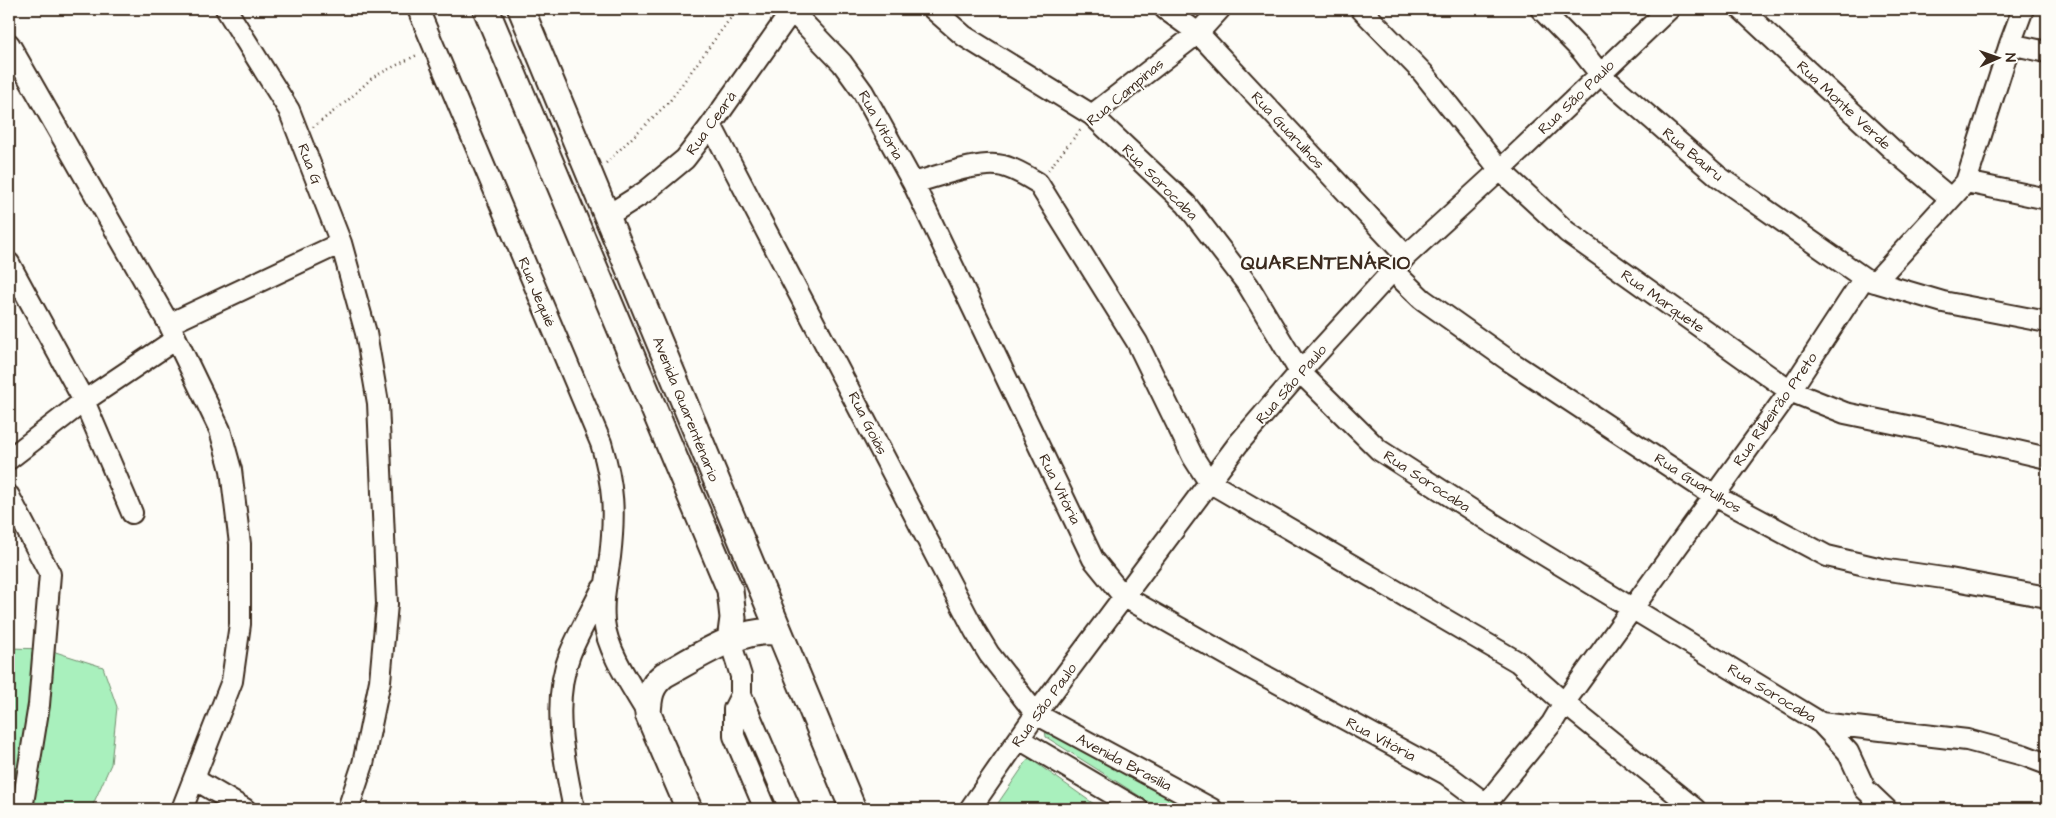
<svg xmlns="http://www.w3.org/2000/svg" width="2056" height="818" font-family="'Architects Daughter',sans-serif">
	<rect width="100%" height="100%" fill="#fdfcf7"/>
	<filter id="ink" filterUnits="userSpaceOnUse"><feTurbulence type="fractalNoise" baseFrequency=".02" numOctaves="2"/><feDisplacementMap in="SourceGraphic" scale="10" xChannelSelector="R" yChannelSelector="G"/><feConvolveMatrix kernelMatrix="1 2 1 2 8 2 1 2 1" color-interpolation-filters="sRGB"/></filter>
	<g filter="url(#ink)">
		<path fill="#a9f0bd" stroke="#728d6e" d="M9,648L46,649L103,667L117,707L111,764L91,809H9Z
			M1051,726L1189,809H1160L1046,737L1045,729Z
			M1029,758L1101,809H994Z"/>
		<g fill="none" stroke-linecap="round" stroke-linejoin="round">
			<defs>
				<path id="minor" d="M226,9L289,110L341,243L366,333L378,403L387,604L380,681L363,764L348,809
					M418,9L601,443C614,486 615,513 610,557C607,579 602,598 604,621C607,652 633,688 648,714
					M933,9L964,36L1092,115L1186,204L1248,285L1300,372L1379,450L1495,525L1821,723L1967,740L2023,755L2047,764
					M1165,9L1198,33L1406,256
					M1361,9L1423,73L1500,170L1567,232L1790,391L1845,413L1931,431L2047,458
					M1541,9L1582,51L1600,74L1719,177L1864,278L1875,282L1966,182L2010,44L2023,9
					M1741,9L1894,151L1950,198
					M792,11L842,63L863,92L913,183L1093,559L1123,596L1245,665L1446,774L1486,804L1491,809
					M9,44L169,324L220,430L231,470L240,544V624L232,681L182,809
					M2010,44L2047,52
					M1092,115L1198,33L1220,9
					M711,125L975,631L989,654L1036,714L1212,809
					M1966,182L2047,199
					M913,183C936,177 981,160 1003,166C1016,169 1028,177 1038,183L1137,342L1193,457L1209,482L1518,662L1564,703L1695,809
					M607,216L645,192L685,159L711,125L793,9
					M9,263L84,401L132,513
					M1392,270L1422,299L1511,362L1713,495L1827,556L1882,569L1950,579L2047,597
					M1875,282L1943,302L2047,322
					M169,324L341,243
					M9,459L84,401L176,339
					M9,496L50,574L39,705L22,809
					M730,641L741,676V695L790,809
					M741,695L734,709V736L765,809
					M1821,723L1848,752L1865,789L1886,809
					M1019,739L1138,809
					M194,779L245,809
					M1486,804L1552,723L1564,703L1790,391L1864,278
					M574,809C564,761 551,702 570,654C579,632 592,610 602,589
					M970,809L1036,714L1238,444L1300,372L1406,256L1500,170L1669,9"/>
				<path id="major" d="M486,9L730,590L733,618L730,641
					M521,9L853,809
					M689,809L648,714C649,697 650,686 664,675C696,658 743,625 780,633"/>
			</defs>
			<use href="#minor" stroke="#3b2a1e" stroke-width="24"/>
			<use href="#major" stroke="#3b2a1e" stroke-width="29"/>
			<path stroke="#3b2a1e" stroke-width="2.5" stroke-dasharray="1 4" stroke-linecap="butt" d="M313,127L346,102L373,77L419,54
				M606,163L669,102L737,9
				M1048,170L1082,128"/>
			<use href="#minor" stroke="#fdfcf7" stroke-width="20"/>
			<use href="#major" stroke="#fdfcf7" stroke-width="25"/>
		</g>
	</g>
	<g text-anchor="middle" stroke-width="4" stroke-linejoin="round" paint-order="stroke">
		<g font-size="15" fill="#3b2a1e" stroke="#fdfcf7">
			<text transform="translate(1125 92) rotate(-40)" y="5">Rua Campinas</text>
			<text transform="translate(1576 97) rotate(-44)" y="5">Rua São Paulo</text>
			<text transform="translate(1844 105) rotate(43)" y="5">Rua Monte Verde</text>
			<text transform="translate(711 123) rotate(-54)" y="5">Rua Ceará</text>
			<text transform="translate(881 125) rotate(61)" y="5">Rua Vitória</text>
			<text transform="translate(1288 130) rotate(47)" y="5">Rua Guarulhos</text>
			<text transform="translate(1693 154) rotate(40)" y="5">Rua Bauru</text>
			<text transform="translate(310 164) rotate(69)" y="5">Rua G</text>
			<text transform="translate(1160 182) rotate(45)" y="5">Rua Sorocaba</text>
			<text transform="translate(537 292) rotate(67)" y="5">Rua Jequié</text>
			<text transform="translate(1663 301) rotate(35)" y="5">Rua Marquete</text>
			<text transform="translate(1291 384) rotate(-49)" y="5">Rua São Paulo</text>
			<text transform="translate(686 409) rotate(68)" y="5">Avenida Quarenténario</text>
			<text transform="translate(1775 409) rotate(-55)" y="5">Rua Ribeirão Preto</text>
			<text transform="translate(868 423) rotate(63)" y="5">Rua Goiás</text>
			<text transform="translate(1427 481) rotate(33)" y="5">Rua Sorocaba</text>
			<text transform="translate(1698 483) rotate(32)" y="5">Rua Guarulhos</text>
			<text transform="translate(1060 489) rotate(64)" y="5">Rua Vitória</text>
			<text transform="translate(1772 693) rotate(31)" y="5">Rua Sorocaba</text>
			<text transform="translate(1044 705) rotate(-54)" y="5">Rua São Paulo</text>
			<text transform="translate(1381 739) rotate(28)" y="5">Rua Vitória</text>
			<text transform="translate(1124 762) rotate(28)" y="5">Avenida Brasília</text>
		</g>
		<g font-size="20" font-weight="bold" letter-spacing="1" fill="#3b2a1e" stroke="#fdfcf7">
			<text x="1326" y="269">QUARENTENÁRIO</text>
		</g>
	</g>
	<rect width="2056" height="818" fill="none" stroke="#fdfcf7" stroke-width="30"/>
	<rect x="15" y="15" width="2026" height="788" fill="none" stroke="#3b2a1e" stroke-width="2" filter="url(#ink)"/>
	<g transform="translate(1998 58) rotate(88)" stroke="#fdfcf7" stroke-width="4" paint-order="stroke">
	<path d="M0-4L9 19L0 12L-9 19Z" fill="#3b2a1e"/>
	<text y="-8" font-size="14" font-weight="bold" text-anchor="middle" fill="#3b2a1e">N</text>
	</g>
</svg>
